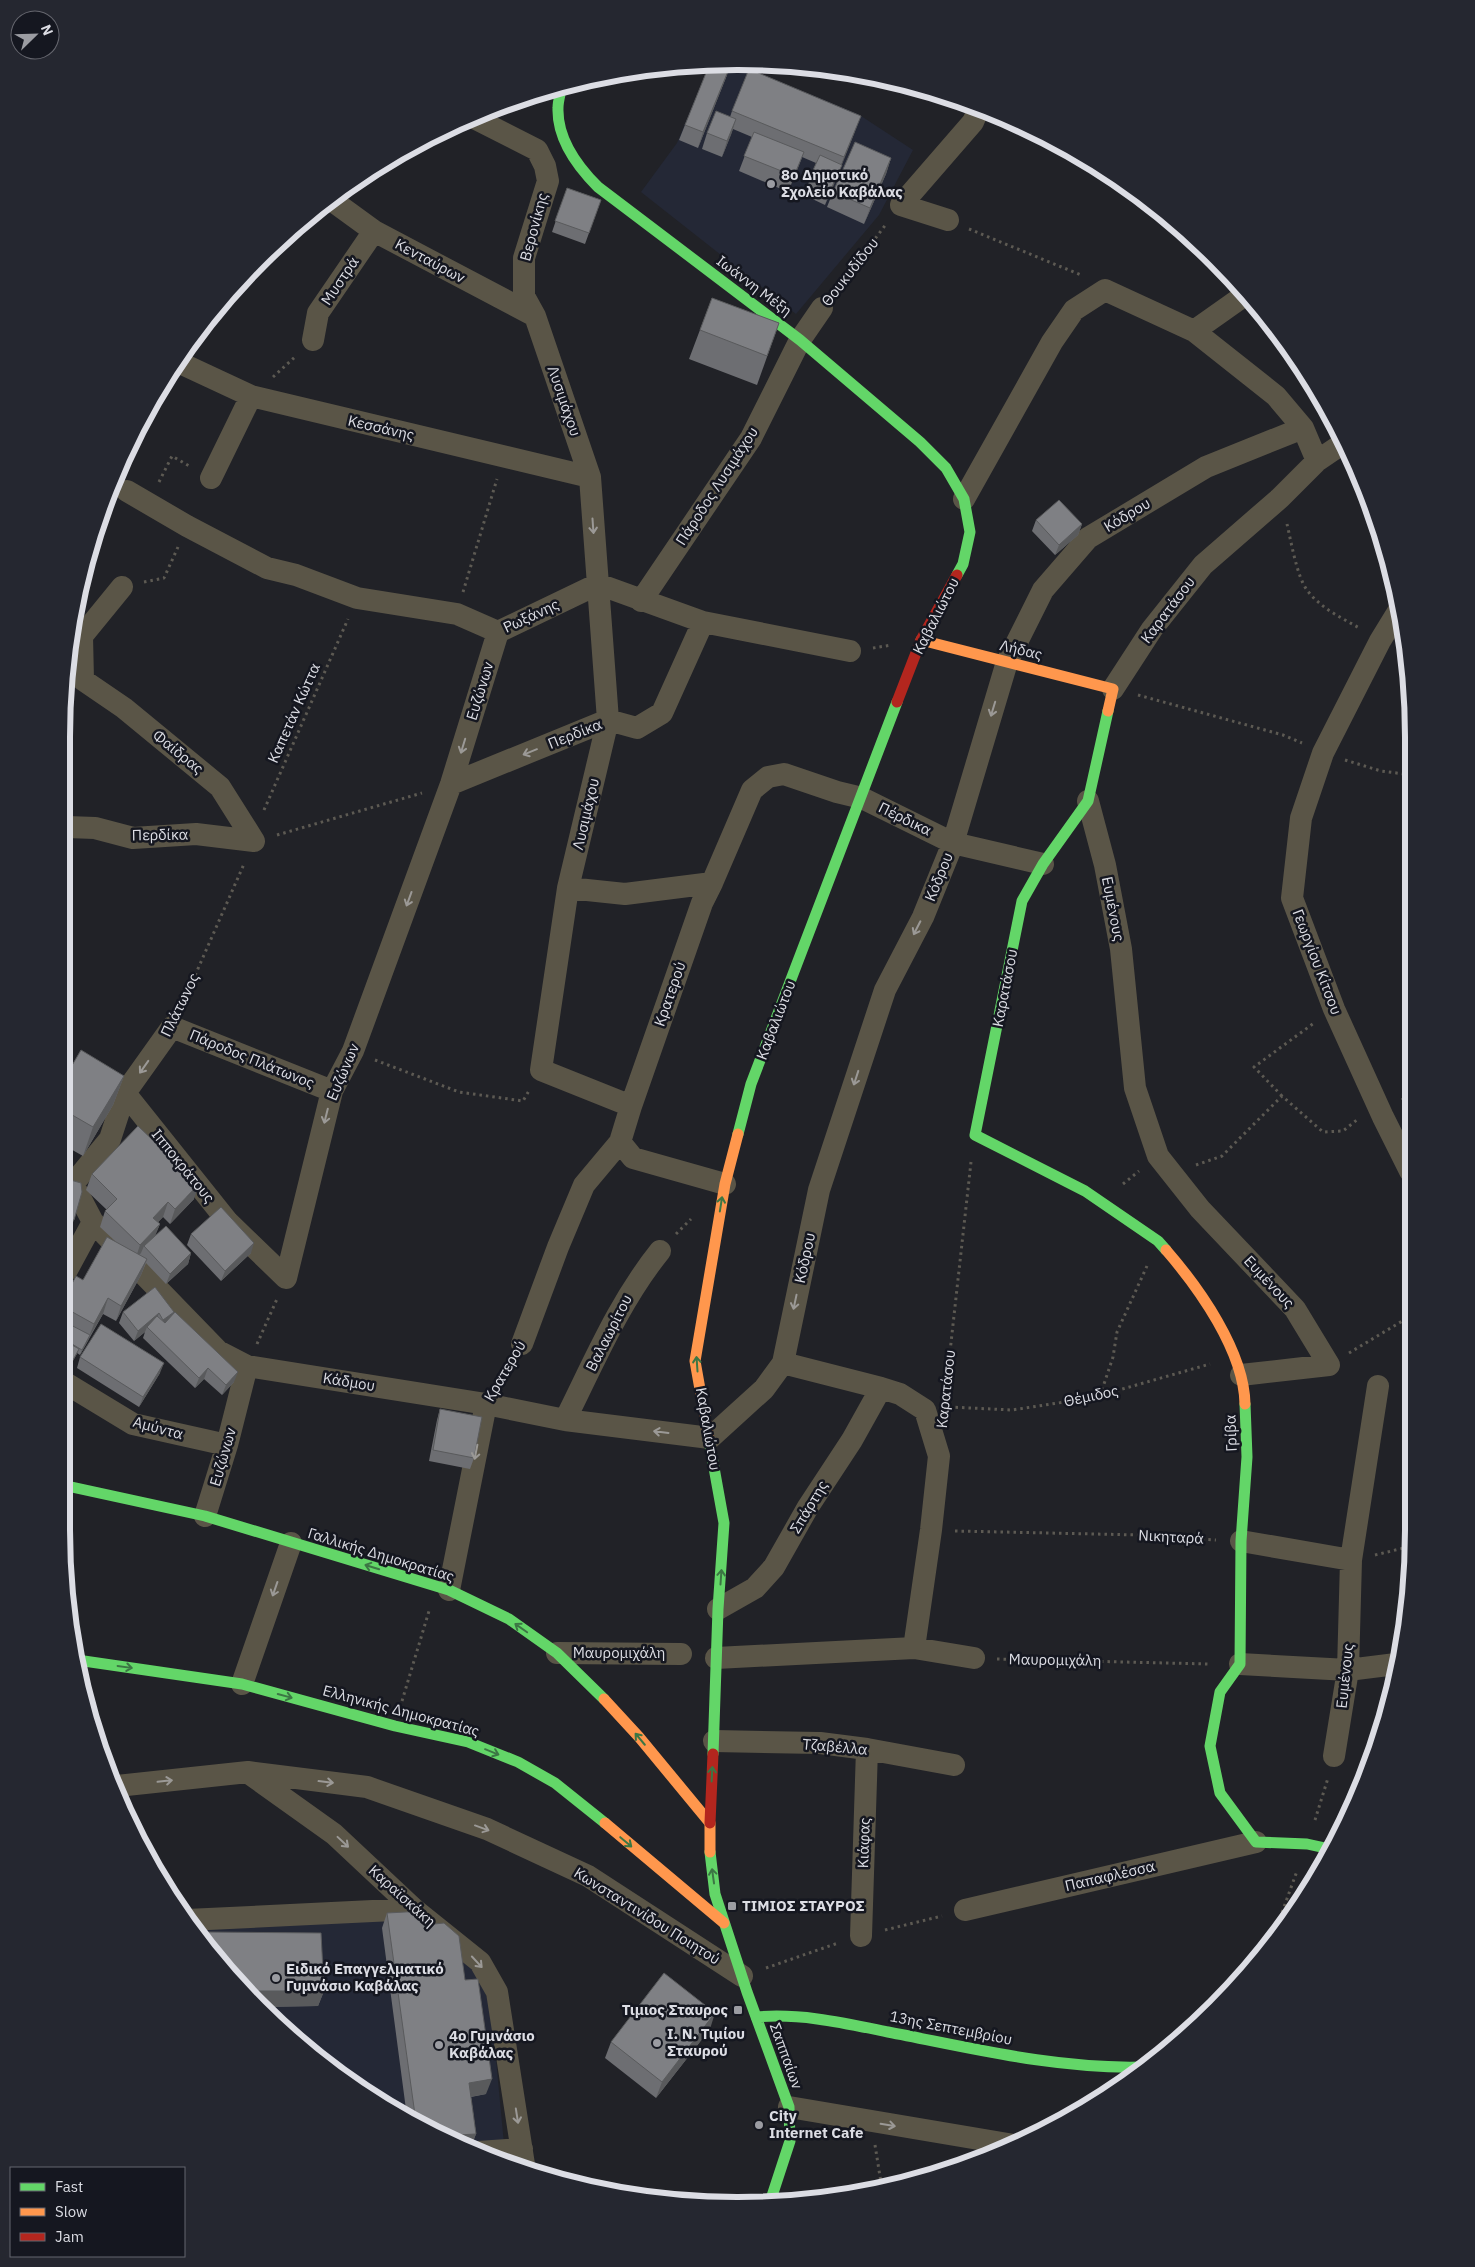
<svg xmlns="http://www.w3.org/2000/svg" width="1475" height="2267" font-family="'IBM Plex Sans',sans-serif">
	<rect width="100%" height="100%" fill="#212227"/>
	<path fill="#242836" d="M710,63L737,64L858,114L913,150L879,215L796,314L641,192L677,143Z
		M410,1913L476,1971L491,2007L504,2144L461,2145L438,2136L326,2066L259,2007L191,1925Z"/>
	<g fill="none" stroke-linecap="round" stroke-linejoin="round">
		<path stroke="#5d5a53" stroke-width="3" stroke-dasharray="2.5 4" stroke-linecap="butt" d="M969,229L1081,275
			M836,290L887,223
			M273,377L296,356
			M159,482L172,456L191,467
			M1287,524C1291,541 1297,577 1307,590C1320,608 1342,618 1361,629
			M144,582L164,578L178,547
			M463,592L497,479
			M873,648L892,645
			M1138,695L1283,735L1302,743
			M1345,760L1381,771L1412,775
			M264,810L348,619
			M277,835L422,793
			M182,1005L244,864
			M375,1060L459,1092L523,1101L530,1089
			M1282,1096L1254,1067L1314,1023
			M1402,1100L1410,1091
			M1196,1165L1222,1156L1282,1096L1323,1132L1343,1131L1358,1119
			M1123,1184L1139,1171
			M676,1234L691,1219
			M257,1344L277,1299
			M1349,1353L1409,1317
			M499,1382L510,1364
			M1100,1396L1113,1357L1117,1332L1147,1266
			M945,1397L971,1162
			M949,1407L1012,1410L1091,1398L1210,1364
			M955,1531L1141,1535L1216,1540
			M1375,1555L1408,1547
			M997,1659L1208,1664
			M402,1701L429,1611
			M1315,1820L1328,1778
			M885,1930L942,1916
			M1271,1943L1297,1871
			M766,1968L838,1943
			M875,2145L882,2189"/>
		<path stroke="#5a5547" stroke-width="22" d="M474,118L537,150L545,166L548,181L524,258V296L535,316L590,477L608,720L568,888L541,1070L631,1106L620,1142L633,1158L725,1184
			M330,199L374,231L535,316
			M948,220L901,205L973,122L979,108
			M1194,331L1245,295
			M313,340L318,313L374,231
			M178,362L251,396L590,477
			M211,478L251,396
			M127,491L187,526L267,568L296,575L357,598L457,614L498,632L598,584L703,622L850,651
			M964,499L1052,342L1074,310L1105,290L1194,331L1276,396L1303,428L1317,461
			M641,601L751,438L800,340L822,308
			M1399,610L1380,641L1323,753L1301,818L1292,898L1334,1009L1383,1117L1410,1171
			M72,629L82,636L83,680L124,708L220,787L254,841
			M82,636L122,587
			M1113,689L1152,629L1203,565L1280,498L1317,461L1345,442
			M451,784L608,720L637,728L662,713L703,622
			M1088,801L1105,865L1121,949L1135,1088L1158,1156L1200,1209L1295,1309L1329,1365L1241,1375
			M67,827L95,828L133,838L196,834L254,841
			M568,888L625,894L712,883
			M125,1093L228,1222L286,1278L332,1091L353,1051L451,784L498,632
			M631,1106L702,903L712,883L752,790L768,777L784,774L837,792L862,798L953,843L1043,864
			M67,1182L73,1184L93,1222L218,1351L247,1366L486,1404L565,1420L710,1438L764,1389L783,1363L819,1190L885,990L923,917L953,843L1007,662L1043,590L1088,538L1206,467L1303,428
			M73,1184L110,1139L125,1093L172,1027L332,1091
			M67,1270L93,1222
			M522,1344L558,1247L584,1185L620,1142
			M783,1363L881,1388L900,1394L925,1410L939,1456L931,1530L914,1648
			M67,1384L133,1424L227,1445
			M565,1420C594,1362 619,1302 660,1251
			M205,1516L227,1445L247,1366
			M1241,1541L1351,1560
			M449,1590L486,1404
			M718,1609L755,1588L774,1567L808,1507L852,1440L881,1388
			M557,1653L681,1654
			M716,1658L914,1648L974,1658
			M1240,1664L1348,1670L1396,1664
			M242,1684L291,1543
			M714,1741L820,1743L867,1749L954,1765
			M1334,1756L1348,1670L1351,1560L1378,1386
			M250,1774L334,1834L414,1909L480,1962L497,1992L525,2171
			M117,1786L248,1772L367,1787L487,1829L588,1876L742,1976
			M965,1910L1256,1842
			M187,1920L414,1909
			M861,1936L867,1749
			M789,2107L1014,2145
			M478,2152L522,2149"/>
		<path stroke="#63d668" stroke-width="11" d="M562,84C561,92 558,100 558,108C557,139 577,166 598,187L800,340L920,442L946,468L964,499L970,532L963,564L957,575
			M1108,711L1088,801L1043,864L1022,901L975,1135L1085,1191L1158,1241L1166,1250
			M738,1134L751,1084L897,702
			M1245,1404L1247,1457L1241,1541L1240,1664L1220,1692L1210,1746L1220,1793L1256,1842L1307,1844L1330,1849
			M709,1440L724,1523L718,1609L713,1754
			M67,1486L205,1516L449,1590L509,1619L557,1653L604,1699
			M77,1660L242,1684L395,1726L468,1742L518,1762L555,1783L605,1823
			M710,1852L715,1894L747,1992L789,2107L790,2141L770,2202
			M756,2017C801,2013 844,2023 888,2032C972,2048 1055,2069 1141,2067"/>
		<path stroke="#ff974d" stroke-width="11" d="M921,640L1113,689L1108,711
			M1166,1250C1199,1288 1244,1351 1245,1404
			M709,1440L695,1361L725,1184L738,1134
			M604,1699L639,1737L710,1823V1852
			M605,1823L724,1923"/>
		<path stroke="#b3261e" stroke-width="11" d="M897,702L921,640L957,575
			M710,1823L713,1754"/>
	</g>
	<path fill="#6d6e72" d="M727,75L698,148L679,140L685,125Z
		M732,111L855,131L825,205L804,195L816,163L802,157L788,192L739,171L752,137L733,129L722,157L702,149L707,133L730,117Z
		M891,158L886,174L864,224L827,207L833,192Z
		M567,188L601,200L585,244L552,232Z
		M712,298L779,323L757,385L689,359Z
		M1036,520L1082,524L1078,535L1055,555L1032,531Z
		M67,1074L124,1076L113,1105L83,1156L67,1147Z
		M92,1174L194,1199L170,1224L163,1217L158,1222L160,1224L155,1235L191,1253L188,1264L166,1284L146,1263L141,1275L116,1321L103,1314L80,1355L77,1353L67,1371V1293L83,1280L115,1241L100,1227L105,1211L107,1210L86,1190Z
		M191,1234L251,1253L221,1281L187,1245Z
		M123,1312H174L173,1314L234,1382L222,1395L204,1379L195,1388L143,1338L145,1332L134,1341L119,1323Z
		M80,1357L160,1373L139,1407L77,1368Z
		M440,1409L474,1458L470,1469L429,1461L437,1420Z
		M387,1913L425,1925L465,1980L486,2094L471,2097L476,2134L470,2149L438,2136L407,2117L382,1928Z
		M206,1932L324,1991L318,2006L258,2007L203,1940Z
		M710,2029L656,2098L605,2058L611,2042Z"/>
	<path fill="#595a5c" d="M731,64L727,75L698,148L703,132Z
		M861,116L836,180L825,205L831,189Z
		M736,119L731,135L722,157L727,141Z
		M804,152L798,168L788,192L794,176Z
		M891,158L886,174L864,224L870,208Z
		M1082,524L1078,535L1055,555L1059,545Z
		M124,1076L113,1105L83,1156L93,1127Z
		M199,1184L194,1199L170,1224L175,1209Z
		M168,1202L163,1217L148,1233L153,1218Z
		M67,1220H74L68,1235H67Z
		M160,1224L154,1239L144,1246L141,1253L135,1260L140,1245Z
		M254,1243L251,1253L221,1281L225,1271Z
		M191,1253L188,1264L166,1284L170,1274Z
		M147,1259L141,1275L116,1321L121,1306Z
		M108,1298L103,1314L88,1339L94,1324Z
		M174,1312L171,1322L160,1331L163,1320Z
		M159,1313L155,1324L147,1327L145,1332L134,1341L138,1331Z
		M90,1335L88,1341L80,1355L82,1350Z
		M79,1349L77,1354L67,1371V1370Z
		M164,1363L160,1373L139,1407L143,1397Z
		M208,1368L204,1379L195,1388L199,1378Z
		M238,1372L234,1382L222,1395L226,1385Z
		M246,1991H324L318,2006L258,2007Z
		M715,2013L710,2029L656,2098L662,2082Z
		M492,2079L486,2094L464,2098L469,2083Z
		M476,2134L470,2149L438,2136Z"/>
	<path fill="#7f8084" stroke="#595a5c" d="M710,63L731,64L703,132L685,125Z
		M749,69L861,116L844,157L732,111Z
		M716,111L736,119L727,141L707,133Z
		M754,132L804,152L794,176L744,156Z
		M855,142L891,158L870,208L833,192Z
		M820,155L842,165L831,189L809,179Z
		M567,188L601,200L589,233L555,221Z
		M712,298L779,323L767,356L700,330Z
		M1059,500L1082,524L1059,545L1036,520Z
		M81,1050L124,1076L93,1127L67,1112V1074Z
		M138,1126L199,1184L175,1209L168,1202L153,1218L160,1224L140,1245L105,1211L117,1199L92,1174Z
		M67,1179L81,1183L82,1192L74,1220H67Z
		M221,1207L254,1243L225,1271L191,1234Z
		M166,1226L191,1253L170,1274L144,1246Z
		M107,1237L147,1259L121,1306L108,1298L94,1324L67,1309V1293L76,1276L83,1280Z
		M155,1287L174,1312L163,1320L159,1313L138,1331L123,1312Z
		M175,1312L238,1372L226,1385L208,1368L199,1378L147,1327L157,1316L165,1323Z
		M67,1323L90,1335L82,1350L67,1341Z
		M101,1324L164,1363L143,1397L80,1357Z
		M67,1345L71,1347L72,1345L79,1349L68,1369Z
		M440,1409L482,1417L474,1458L433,1450Z
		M423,1911L425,1925L444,1923L459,1936L465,1980L478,1979L492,2079L469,2083L476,2134L438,2136L416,2122L387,1913Z
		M206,1932L321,1933L324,1991H246L206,1943Z
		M664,1973L715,2013L662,2082L611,2042Z"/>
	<defs><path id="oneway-shaft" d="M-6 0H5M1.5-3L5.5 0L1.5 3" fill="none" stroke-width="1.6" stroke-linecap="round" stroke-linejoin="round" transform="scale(1.25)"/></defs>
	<g stroke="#9b9996">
		<use href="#oneway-shaft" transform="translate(593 526) rotate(86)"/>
		<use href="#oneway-shaft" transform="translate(993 709) rotate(107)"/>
		<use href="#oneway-shaft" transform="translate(463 746) rotate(107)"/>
		<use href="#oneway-shaft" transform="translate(530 752) rotate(158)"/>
		<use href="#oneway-shaft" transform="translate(409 899) rotate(110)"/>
		<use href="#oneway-shaft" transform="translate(917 928) rotate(117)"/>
		<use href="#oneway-shaft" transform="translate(144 1067) rotate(125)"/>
		<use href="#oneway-shaft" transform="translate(856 1078) rotate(108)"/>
		<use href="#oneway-shaft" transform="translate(326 1116) rotate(104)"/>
		<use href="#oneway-shaft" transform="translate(795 1302) rotate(102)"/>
		<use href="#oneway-shaft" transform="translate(661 1432) rotate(-173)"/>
		<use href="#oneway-shaft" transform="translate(476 1452) rotate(101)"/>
		<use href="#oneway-shaft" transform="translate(275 1589) rotate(109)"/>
		<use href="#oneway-shaft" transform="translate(165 1781) rotate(-6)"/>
		<use href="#oneway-shaft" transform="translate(326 1782) rotate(7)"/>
		<use href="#oneway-shaft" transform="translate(482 1828) rotate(20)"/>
		<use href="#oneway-shaft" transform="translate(343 1842) rotate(43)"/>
		<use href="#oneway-shaft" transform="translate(477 1962) rotate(47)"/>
		<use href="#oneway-shaft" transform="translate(517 2116) rotate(81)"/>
		<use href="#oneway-shaft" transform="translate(888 2125) rotate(9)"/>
	</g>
	<g stroke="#3c7644">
		<use href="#oneway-shaft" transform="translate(721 1204) rotate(-81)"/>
		<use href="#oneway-shaft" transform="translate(697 1364) rotate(-94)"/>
		<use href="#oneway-shaft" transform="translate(372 1567) rotate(-163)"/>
		<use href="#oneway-shaft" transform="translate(721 1577) rotate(-86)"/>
		<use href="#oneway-shaft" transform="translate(521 1628) rotate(-145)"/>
		<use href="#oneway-shaft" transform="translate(125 1667) rotate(8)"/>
		<use href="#oneway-shaft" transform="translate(285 1696) rotate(15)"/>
		<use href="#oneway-shaft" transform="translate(640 1739) rotate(-130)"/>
		<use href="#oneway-shaft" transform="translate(492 1752) rotate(22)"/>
		<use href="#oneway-shaft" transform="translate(712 1774) rotate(-87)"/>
		<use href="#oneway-shaft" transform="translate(626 1842) rotate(40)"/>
		<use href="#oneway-shaft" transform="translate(713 1876) rotate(-98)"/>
	</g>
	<g fill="#9b9ca2" stroke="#151720" stroke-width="2">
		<circle cx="771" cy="184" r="5"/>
		<rect x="727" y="1901" width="10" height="10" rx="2.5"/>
		<circle cx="276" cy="1978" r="5"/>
		<rect x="733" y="2005" width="10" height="10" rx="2.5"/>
		<circle cx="657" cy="2043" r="5"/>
		<circle cx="439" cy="2045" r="5"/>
		<circle cx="759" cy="2125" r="5"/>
	</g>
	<g text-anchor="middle" stroke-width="5" stroke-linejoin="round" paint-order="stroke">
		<g font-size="15" font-weight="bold" fill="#dcdde4" stroke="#151720" text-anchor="start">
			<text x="781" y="180">8ο Δημοτικό<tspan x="781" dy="17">Σχολείο Καβάλας</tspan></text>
			<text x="742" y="1911">ΤΙΜΙΟΣ ΣΤΑΥΡΟΣ</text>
			<text x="286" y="1974">Ειδικό Επαγγελματικό<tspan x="286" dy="17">Γυμνάσιο Καβάλας</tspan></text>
			<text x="728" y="2015" text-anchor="end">Τιμιος Σταυρος</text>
			<text x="667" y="2039">Ι. Ν. Τιμίου<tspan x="667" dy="17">Σταυρού</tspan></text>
			<text x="449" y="2041">4ο Γυμνάσιο<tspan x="449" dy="17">Καβάλας</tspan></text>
			<text x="769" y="2121">City<tspan x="769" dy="17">Internet Cafe</tspan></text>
		</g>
		<g font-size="15" fill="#dcdde4" stroke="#151720">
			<text transform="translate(534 227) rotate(-75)" y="5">Βερονίκης</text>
			<text transform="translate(430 261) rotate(28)" y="5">Κενταύρων</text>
			<text transform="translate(850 272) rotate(-52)" y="5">Θουκυδίδου</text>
			<text transform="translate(340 281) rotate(-56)" y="5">Μυστρά</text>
			<text transform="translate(754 286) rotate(37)" y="5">Ιωάννη Μέξη</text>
			<text transform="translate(564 401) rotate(71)" y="5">Λυσιμάχου</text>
			<text transform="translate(381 428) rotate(13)" y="5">Κεσσάνης</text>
			<text transform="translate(717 486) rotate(-57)" y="5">Πάροδος Λυσιμάχου</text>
			<text transform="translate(1127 515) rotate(-31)" y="5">Κόδρου</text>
			<text transform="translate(1168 610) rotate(-53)" y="5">Καρατάσου</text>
			<text transform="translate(531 616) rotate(-25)" y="5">Ρωξάνης</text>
			<text transform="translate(936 616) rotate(-63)" y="5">Καβαλιώτου</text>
			<text transform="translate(1021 650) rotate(14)" y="5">Λήδας</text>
			<text transform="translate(480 691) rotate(-73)" y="5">Ευζώνων</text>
			<text transform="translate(294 713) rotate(-66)" y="5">Καπετάν Κώττα</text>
			<text transform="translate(575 734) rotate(-22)" y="5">Περδίκα</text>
			<text transform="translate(178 752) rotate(39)" y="5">Φαίδρας</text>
			<text transform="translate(586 814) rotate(-77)" y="5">Λυσιμάχου</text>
			<text transform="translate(905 819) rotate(26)" y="5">Πέρδικα</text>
			<text transform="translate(160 835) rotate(-1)" y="5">Περδίκα</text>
			<text transform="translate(939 877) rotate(-68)" y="5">Κόδρου</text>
			<text transform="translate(1113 909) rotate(79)" y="5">Ευμένους</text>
			<text transform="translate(1317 962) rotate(69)" y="5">Γεωργίου Κίτσου</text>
			<text transform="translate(1005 988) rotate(-79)" y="5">Καρατάσου</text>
			<text transform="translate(670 994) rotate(-71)" y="5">Κρατερού</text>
			<text transform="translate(180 1005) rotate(-64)" y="5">Πλάτωνος</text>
			<text transform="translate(776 1020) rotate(-69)" y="5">Καβαλιώτου</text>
			<text transform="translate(252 1059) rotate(22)" y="5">Πάροδος Πλάτωνος</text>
			<text transform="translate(343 1072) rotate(-67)" y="5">Ευζώνων</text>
			<text transform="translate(183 1166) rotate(51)" y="5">Ιπποκράτους</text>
			<text transform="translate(805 1258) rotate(-78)" y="5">Κόδρου</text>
			<text transform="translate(1269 1282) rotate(47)" y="5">Ευμένους</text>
			<text transform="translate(609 1333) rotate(-63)" y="5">Βαλαωρίτου</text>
			<text transform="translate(505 1371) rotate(-60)" y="5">Κρατερού</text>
			<text transform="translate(349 1382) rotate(9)" y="5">Κάδμου</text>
			<text transform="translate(946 1389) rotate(-84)" y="5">Καρατάσου</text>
			<text transform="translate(1091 1396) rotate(-12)" y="5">Θέμιδος</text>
			<text transform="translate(158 1428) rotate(15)" y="5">Αμύντα</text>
			<text transform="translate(708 1429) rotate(80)" y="5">Καβαλιώτου</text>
			<text transform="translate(1231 1433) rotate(-92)" y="5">Γρίβα</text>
			<text transform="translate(223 1457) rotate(-74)" y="5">Ευζώνων</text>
			<text transform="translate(809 1507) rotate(-59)" y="5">Σπάρτης</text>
			<text transform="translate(1171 1537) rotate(3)" y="5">Νικηταρά</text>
			<text transform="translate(381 1555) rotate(17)" y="5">Γαλλικής Δημοκρατίας</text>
			<text x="619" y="1658">Μαυρομιχάλη</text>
			<text transform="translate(1055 1660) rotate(1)" y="5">Μαυρομιχάλη</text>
			<text transform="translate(1345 1676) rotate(-84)" y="5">Ευμένους</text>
			<text transform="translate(401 1711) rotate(15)" y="5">Ελληνικής Δημοκρατίας</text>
			<text transform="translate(835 1747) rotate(5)" y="5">Τζαβέλλα</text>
			<text transform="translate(864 1843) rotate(-88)" y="5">Κιάφας</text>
			<text transform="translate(1110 1876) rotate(-13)" y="5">Παπαφλέσσα</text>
			<text transform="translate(402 1896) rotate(42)" y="5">Καραϊσκάκη</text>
			<text transform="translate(647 1916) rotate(32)" y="5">Κωνσταντινίδου Ποιητού</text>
			<text transform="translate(951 2028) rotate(11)" y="5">13ης Σεπτεμβρίου</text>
			<text transform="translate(786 2056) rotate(70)" y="5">Σαππαίων</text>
		</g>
	</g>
	<path d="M0 0H1475V2267H0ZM737 70H738A667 667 0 0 1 1405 737V1530A667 667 0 0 1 738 2197H737A667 667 0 0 1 70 1530V737A667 667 0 0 1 737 70Z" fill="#252730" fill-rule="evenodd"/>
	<path fill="none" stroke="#dcdde4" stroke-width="6" d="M737 70H738A667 667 0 0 1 1405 737V1530A667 667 0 0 1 738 2197H737A667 667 0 0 1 70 1530V737A667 667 0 0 1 737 70Z"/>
	<rect x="10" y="2167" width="175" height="90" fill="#151720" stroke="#65666e"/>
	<rect x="20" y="2183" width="25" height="8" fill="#63d668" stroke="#65666e"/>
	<text x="55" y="2192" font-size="15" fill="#dcdde4">Fast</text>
	<rect x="20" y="2208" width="25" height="8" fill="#ff974d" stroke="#65666e"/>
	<text x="55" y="2217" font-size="15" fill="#dcdde4">Slow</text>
	<rect x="20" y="2233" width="25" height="8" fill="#b3261e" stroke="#65666e"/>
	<text x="55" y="2242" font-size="15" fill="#dcdde4">Jam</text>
	<g transform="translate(35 35) rotate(67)"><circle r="24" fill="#151720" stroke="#65666e"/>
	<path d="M0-4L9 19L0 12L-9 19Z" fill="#9b9ca2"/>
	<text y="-8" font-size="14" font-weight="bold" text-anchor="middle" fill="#dcdde4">N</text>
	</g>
</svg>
